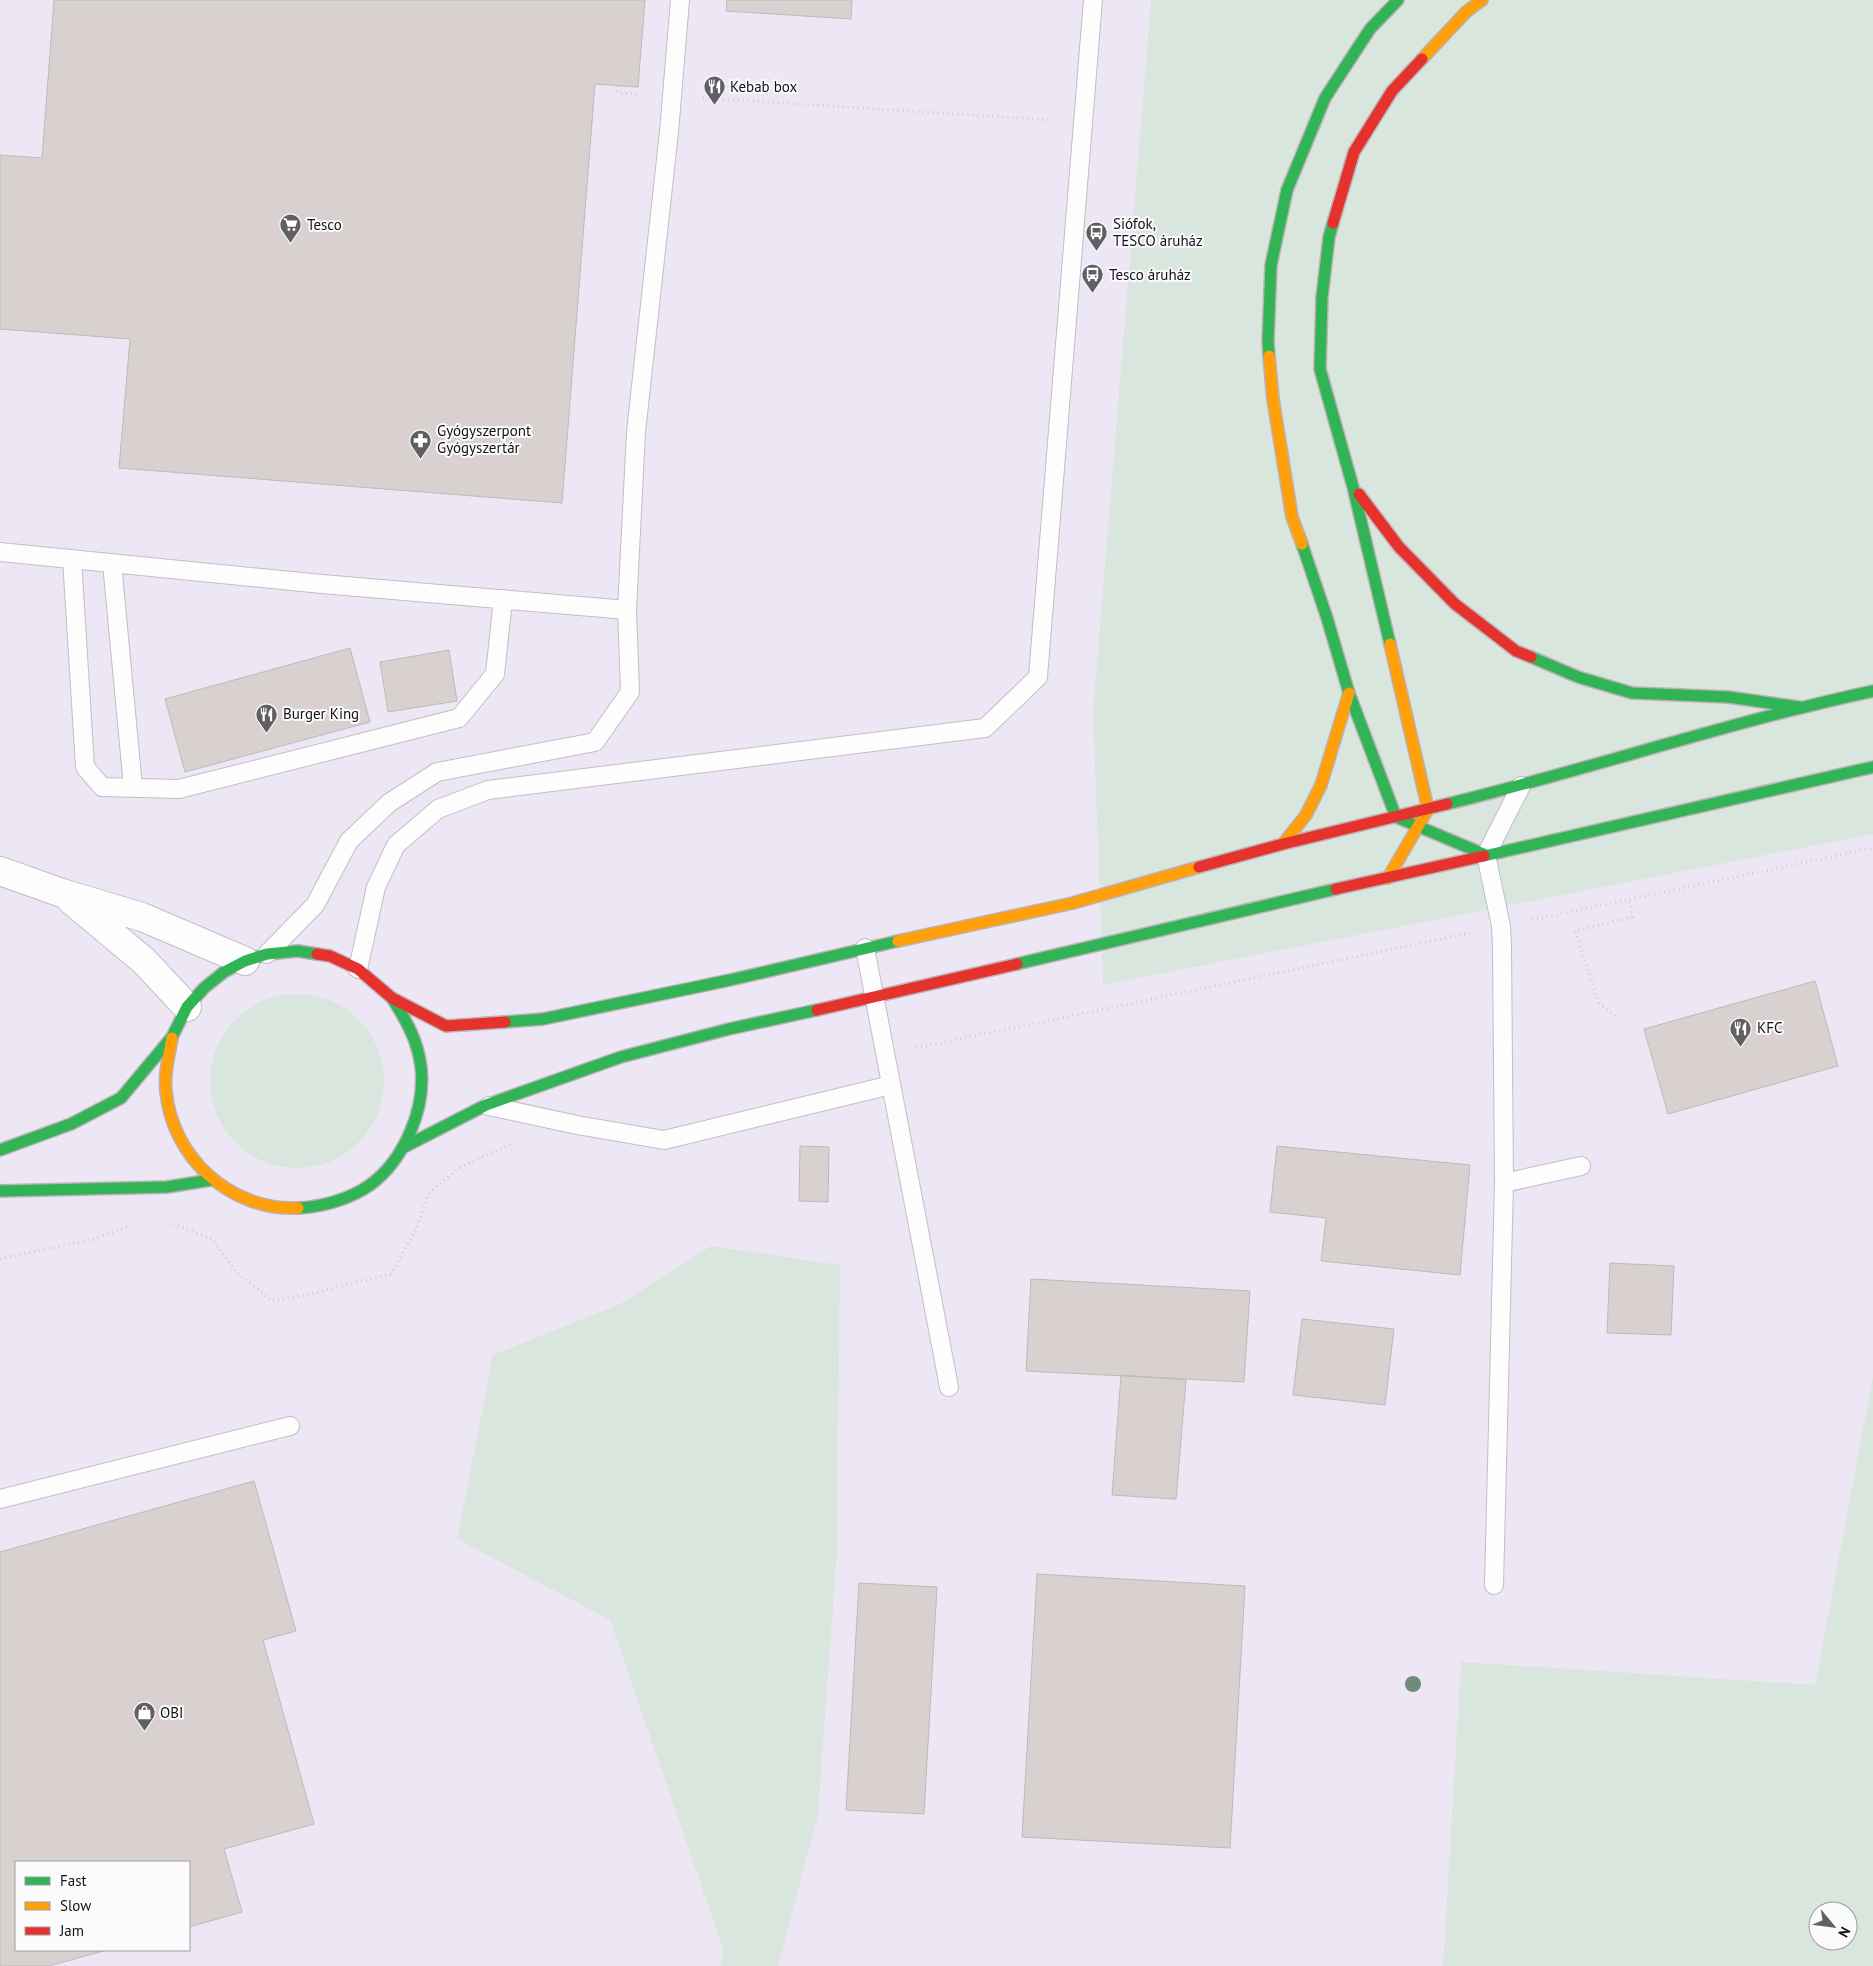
<svg xmlns="http://www.w3.org/2000/svg" width="1873" height="1966" font-family="'PT Sans',sans-serif">
	<rect width="100%" height="100%" fill="#f0eff5"/>
	<path fill="#ede6f4" fill-rule="evenodd" d="M0,0H1151L1093,711L1103,985L1873,834V1376L1815,1685L1461,1663L1443,1966H778L818,1815L837,1552L840,1265L711,1246L620,1304L493,1355L458,1538L610,1620L724,1952L720,1966H0ZM16,1862H189V1950H16Z"/>
	<path fill="#d8e6dd" fill-rule="evenodd" d="M1151,0H1873V834L1103,985L1093,711Z
		M210 1081a87 87 0 1 1 174 0a87 87 0 1 1-174 0Z
		M711,1246L840,1265L837,1552L818,1815L778,1966H720L724,1952L610,1620L457,1539L493,1355L620,1304Z
		M1873,1376V1966H1443L1461,1662L1815,1685ZM1818,1911H1848V1941H1818Z"/>
	<path fill="#d8d1d0" stroke="#bcbabc" d="M54,0H645L638,87L595,84L562,503L119,468L130,339L0,329V155L42,158Z
		M727,0H852L851,19L726,11Z
		M350,648L370,722L185,772L165,699Z
		M449,650L457,701L388,712L380,662Z
		M1815,981L1838,1066L1668,1114L1644,1029Z
		M800,1146L829,1147L828,1202L799,1201Z
		M1277,1146L1470,1165L1460,1275L1321,1261L1326,1218L1270,1212Z
		M1610,1263L1674,1266L1671,1335L1607,1333Z
		M1031,1279L1250,1291L1244,1382L1026,1371Z
		M1302,1319L1394,1329L1385,1405L1293,1395Z
		M1121,1375L1186,1380L1176,1499L1112,1495Z
		M254,1481L296,1631L263,1640L314,1824L224,1849L242,1912L189,1927V1862H16V1950H107L49,1966H0V1552Z
		M1037,1574L1245,1586L1230,1848L1022,1837Z
		M859,1583L937,1587L924,1814L846,1810Z"/>
	<g fill="none" stroke-linecap="round" stroke-linejoin="round">
		<defs>
			<path id="lane" d="M0,552L322,584L627,610
				M72,559L85,767L102,787L179,789L459,718L495,674L503,599
				M112,563L133,787
				M865,948L949,1387
				M267,954L315,905L349,841L389,803L437,772L595,742L630,692L627,610L636,432L669,132L680,0
				M358,969L376,887L396,845L438,809L488,790L985,728L1038,677L1093,0
				M489,1106L577,1125L664,1140L891,1085
				M1504,1183L1581,1166
				M0,1499L290,1426
				M1494,1585L1504,1183L1502,945L1501,926L1486,855L1521,786"/>
			<path id="street" d="M0,871L62,893L142,917L245,961
				M71,900L144,961L187,1007"/>
			<path id="fast" d="M1333,223L1329,237L1322,297L1320,369L1353,487L1390,644
				M1269,356L1268,341L1271,265L1287,190L1325,98L1370,29L1398,0
				M1302,544L1327,618L1349,693L1396,817L1486,855
				M1531,657L1578,677L1632,693L1728,697L1799,707
				M1447,804C1590,769 1729,722 1873,691
				M1484,856L1873,767
				M1017,964L1336,889
				M505,1022L543,1019L730,980L898,941
				M402,1148L486,1105L621,1057L729,1029L817,1010
				M0,1150L71,1124L121,1098L172,1037L187,1007L204,988L224,972L245,961L267,954L298,951L317,954
				M0,1191L167,1187L211,1180
				M298,1208C322,1207 350,1199 370,1185C404,1160 426,1109 421,1067C418,1041 406,1020 392,998"/>
			<path id="slow" d="M1422,59L1466,12L1482,0
				M1269,356L1273,399L1292,517L1302,544
				M1283,844L1306,815L1321,785L1349,693
				M1388,878L1428,809L1390,644
				M898,941L1073,903L1199,867
				M172,1038C169,1056 164,1072 166,1091C172,1158 231,1211 298,1208"/>
			<path id="jam" d="M1333,223L1354,152L1392,91L1422,59
				M1359,494L1399,547L1455,604L1516,651L1531,657
				M1199,867L1283,844L1447,804
				M1336,889L1484,856
				M317,954L330,956L358,969L392,998L446,1026L505,1022
				M817,1010L1017,964"/>
		</defs>
		<use href="#lane" stroke="#c0bfc4" stroke-width="20"/>
		<use href="#street" stroke="#c0bfc4" stroke-width="30"/>
		<use href="#fast" stroke="#bcb1b5" stroke-width="14"/>
		<use href="#slow" stroke="#bcb1b5" stroke-width="14"/>
		<use href="#jam" stroke="#bcb1b5" stroke-width="14"/>
		<path stroke="#cdcdd0" stroke-width="3" stroke-dasharray="1 4" stroke-linecap="butt" d="M617,86L618,93L640,94
			M703,98L1051,120
			M1532,920L1873,848
			M1615,1016L1599,1003L1575,931L1632,917L1629,900
			M916,1048L1470,933
			M173,1224L212,1239L236,1272L272,1301L310,1294L391,1274L415,1231L430,1192L459,1168L511,1144
			M0,1259L93,1239L128,1227"/>
		<use href="#lane" stroke="#fdfdfe" stroke-width="18"/>
		<use href="#street" stroke="#fdfdfe" stroke-width="28"/>
		<use href="#fast" stroke="#30b455" stroke-width="11"/>
		<use href="#slow" stroke="#ff9f0a" stroke-width="11"/>
		<use href="#jam" stroke="#e5322d" stroke-width="11"/>
	</g>
	<circle fill="#6e8b7c" cx="1413" cy="1684" r="8"/>
	<defs>
		<symbol id="restaurant-pin" viewBox="-11 -11 22 30"><path d="M0 17L-7.5 6A9.5 9.5 0 1 1 7.5 6Z" fill="#605f63" stroke="#fbfbfd"/><path d="M-5-6h1v4h1v-4h1v4h1v-4h1v5L-1.5 .5V6h-2V.5L-5-1ZM5-6V6H3V1.5H1.5Q1.5-4 5-6Z" fill="#fff"/></symbol>
		<symbol id="supermarket-pin" viewBox="-11 -11 22 30"><path d="M0 17L-7.5 6A9.5 9.5 0 1 1 7.5 6Z" fill="#605f63" stroke="#fbfbfd"/><path d="M-6-5.5h2.5l.6 2H6L4.5 2H-2.5L-4.4-4H-6ZM-1.5 3.2a1.3 1.3 0 1 0 .1 0ZM3 3.2a1.3 1.3 0 1 0 .1 0Z" fill="#fff"/></symbol>
		<symbol id="bus-pin" viewBox="-11 -11 22 30"><path d="M0 17L-7.5 6A9.5 9.5 0 1 1 7.5 6Z" fill="#605f63" stroke="#fbfbfd"/><path d="M-5-6H5V4H4V6H2V4H-2V6H-4V4H-5ZM-3.5-4V0h7V-4ZM-3.5 1.2v1.5H-2V1.2ZM2 1.2v1.5H3.5V1.2Z" fill="#fff"/></symbol>
		<symbol id="pharmacy-pin" viewBox="-11 -11 22 30"><path d="M0 17L-7.5 6A9.5 9.5 0 1 1 7.5 6Z" fill="#605f63" stroke="#fbfbfd"/><path d="M-2-6h4v4h4v4h-4v4h-4v-4h-4v-4h4Z" fill="#fff"/></symbol>
		<symbol id="shop-pin" viewBox="-11 -11 22 30"><path d="M0 17L-7.5 6A9.5 9.5 0 1 1 7.5 6Z" fill="#605f63" stroke="#fbfbfd"/><path d="M-5-2.5h2.3a2.7 3.5 0 0 1 5.4 0H5L5.5 6h-11ZM-1.5-2.5h3a1.5 2.3 0 0 0-3 0Z" fill="#fff"/></symbol>
	</defs>
	<g fill-rule="evenodd">
		<use href="#restaurant-pin" x="702" y="74" width="25" height="34"/>
		<use href="#supermarket-pin" x="278" y="212" width="25" height="34"/>
		<use href="#bus-pin" x="1084" y="220" width="25" height="34"/>
		<use href="#bus-pin" x="1080" y="262" width="25" height="34"/>
		<use href="#pharmacy-pin" x="408" y="428" width="25" height="34"/>
		<use href="#restaurant-pin" x="254" y="702" width="25" height="34"/>
		<use href="#restaurant-pin" x="1728" y="1016" width="25" height="34"/>
		<use href="#shop-pin" x="132" y="1700" width="25" height="34"/>
	</g>
	<g text-anchor="middle" stroke-width="4" stroke-linejoin="round" paint-order="stroke">
		<g font-size="15" fill="#121115" stroke="#fbfbfd" text-anchor="start">
			<text x="730" y="92">Kebab box</text>
			<text x="1113" y="229">Siófok,<tspan x="1113" dy="17">TESCO áruház</tspan></text>
			<text x="307" y="230">Tesco</text>
			<text x="1109" y="280">Tesco áruház</text>
			<text x="437" y="436">Gyógyszerpont<tspan x="437" dy="17">Gyógyszertár</tspan></text>
			<text x="283" y="719">Burger King</text>
			<text x="1757" y="1033">KFC</text>
			<text x="160" y="1718">OBI</text>
		</g>
	</g>
	<rect x="15" y="1861" width="175" height="90" fill="#fbfbfd" stroke="#9e9da0"/>
	<rect x="25" y="1877" width="25" height="8" fill="#30b455" stroke="#9e9da0"/>
	<text x="60" y="1886" font-size="15" fill="#121115">Fast</text>
	<rect x="25" y="1902" width="25" height="8" fill="#ff9f0a" stroke="#9e9da0"/>
	<text x="60" y="1911" font-size="15" fill="#121115">Slow</text>
	<rect x="25" y="1927" width="25" height="8" fill="#e5322d" stroke="#9e9da0"/>
	<text x="60" y="1936" font-size="15" fill="#121115">Jam</text>
	<g transform="translate(1833 1926) rotate(119)"><circle r="24" fill="#fbfbfd" stroke="#9e9da0"/>
	<path d="M0-4L9 19L0 12L-9 19Z" fill="#605f63"/>
	<text y="-8" font-size="14" font-weight="bold" text-anchor="middle" fill="#121115">N</text>
	</g>
</svg>
